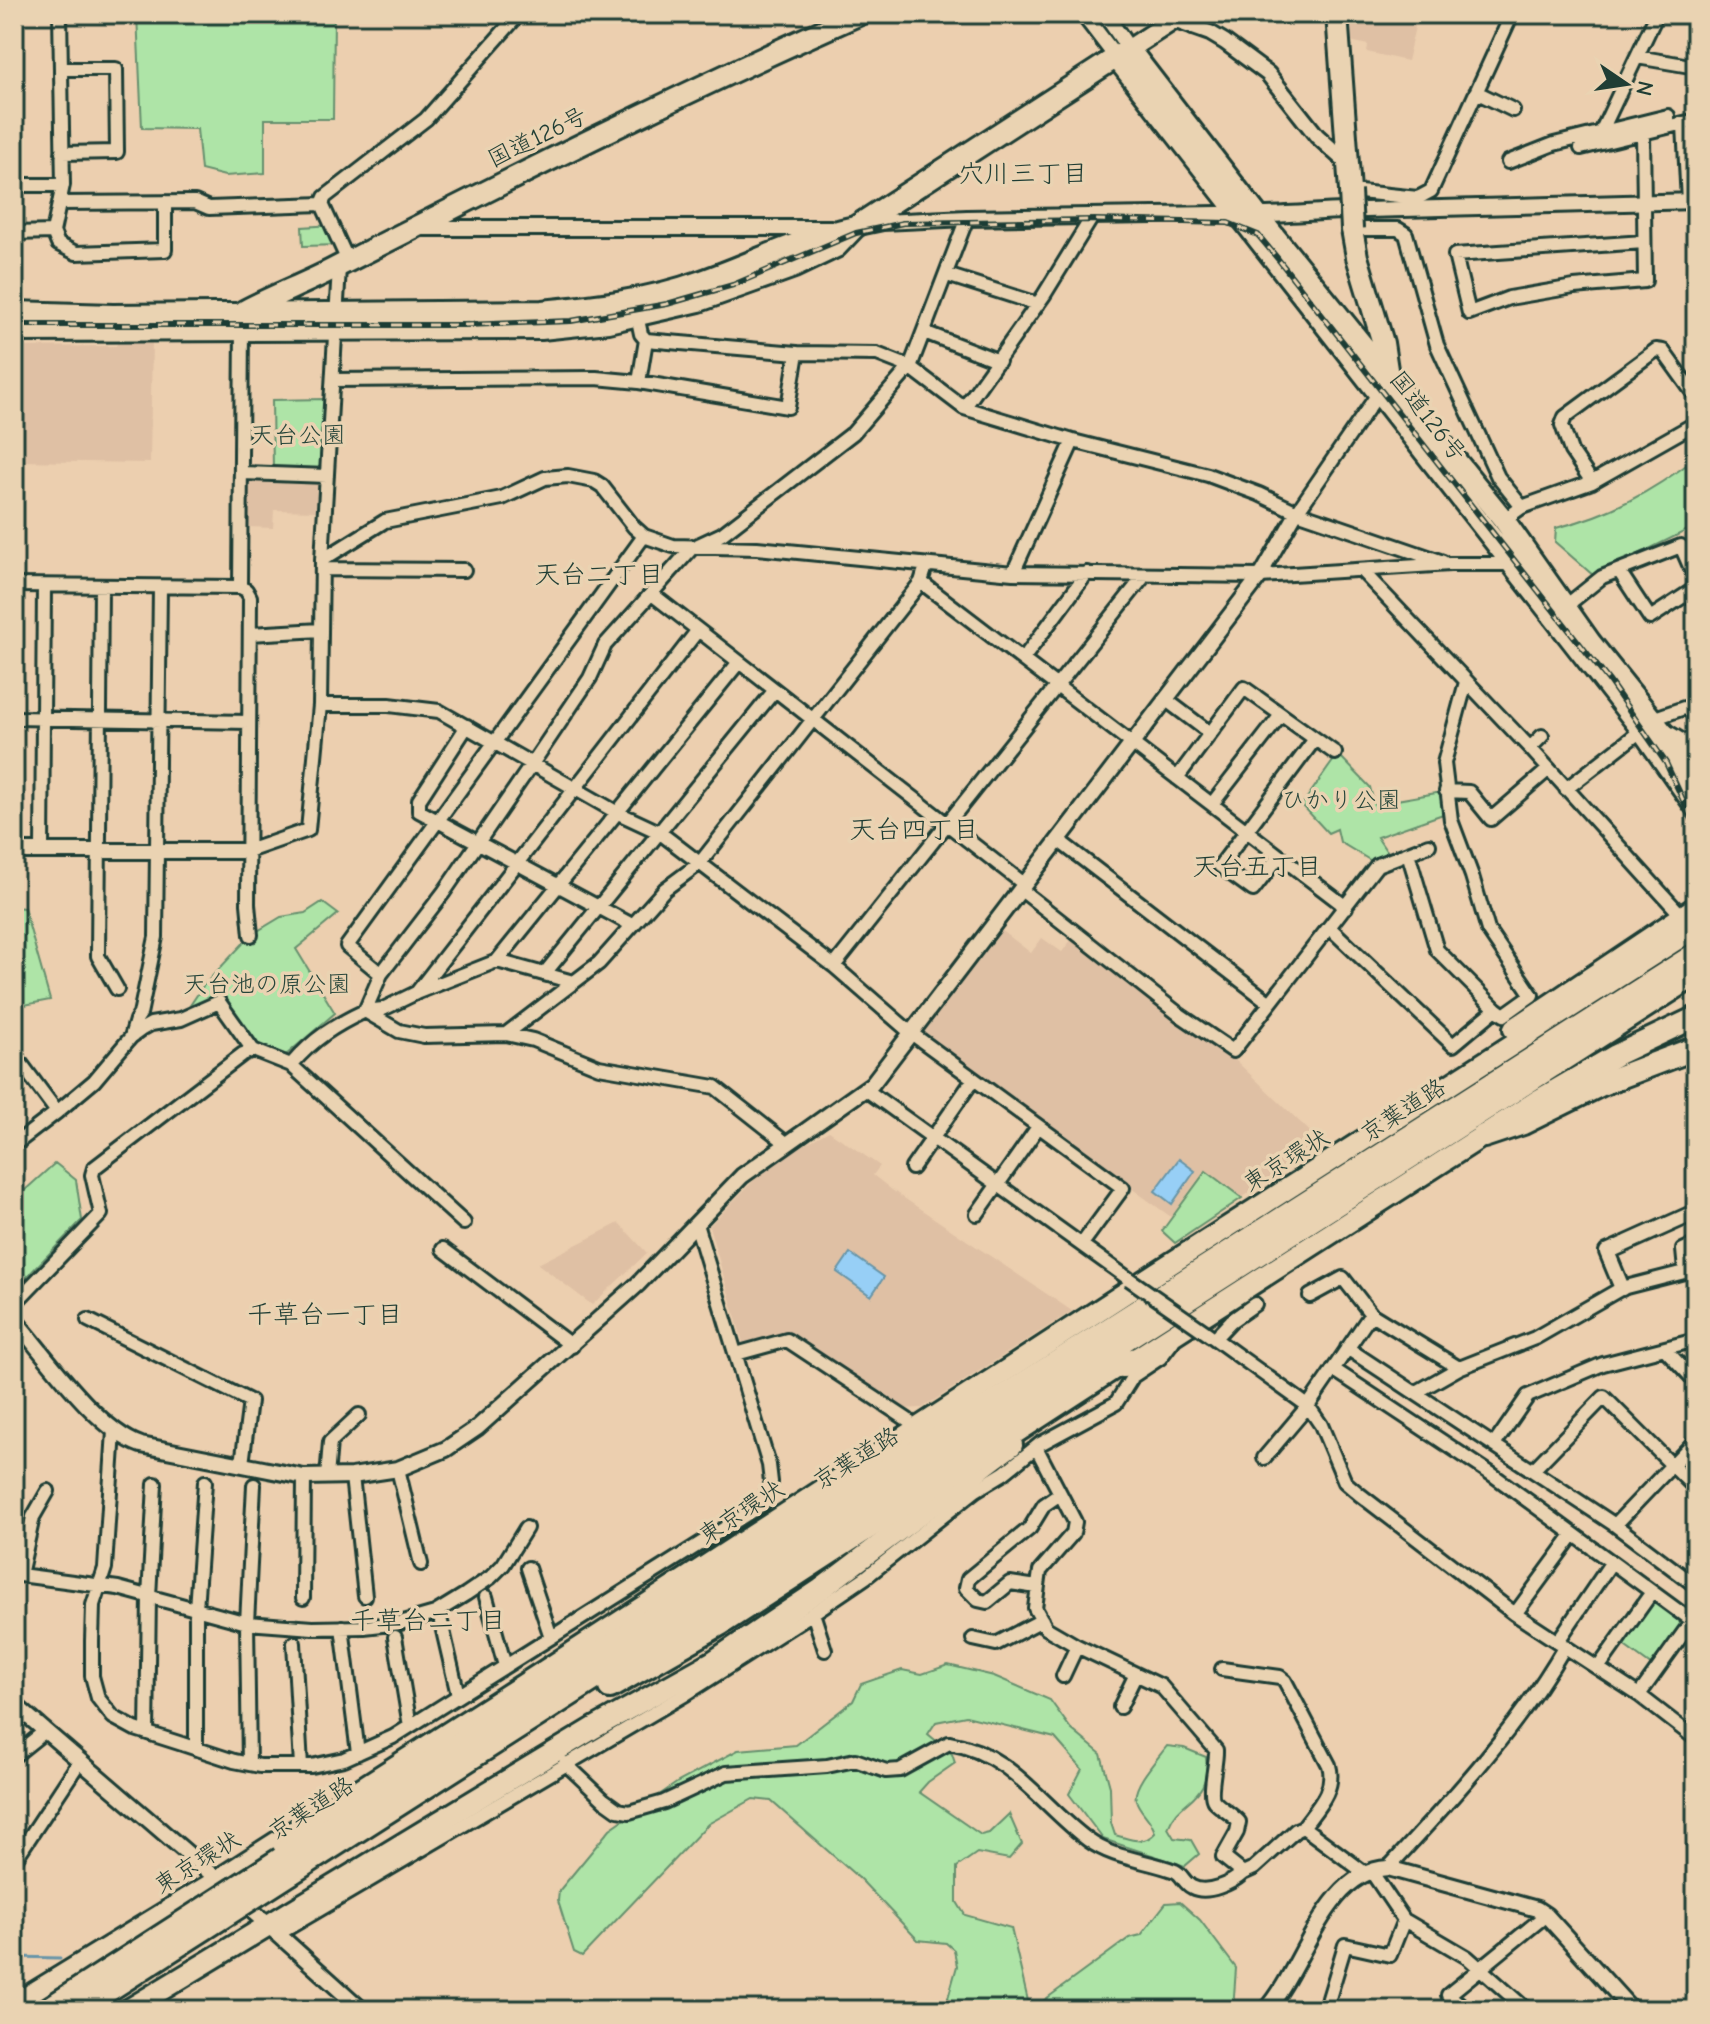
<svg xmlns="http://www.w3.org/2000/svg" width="1710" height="2024" font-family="'Comic Neue','Klee One',sans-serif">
	<rect width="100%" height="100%" fill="#eccfaf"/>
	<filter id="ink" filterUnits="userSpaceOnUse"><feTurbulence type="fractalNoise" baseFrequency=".0125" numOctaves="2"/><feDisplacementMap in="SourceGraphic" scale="16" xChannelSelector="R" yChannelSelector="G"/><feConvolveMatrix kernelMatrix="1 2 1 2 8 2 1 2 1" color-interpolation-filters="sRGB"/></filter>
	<g filter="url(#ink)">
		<path fill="#dfc0a4" d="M1343,14H1418L1407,61L1367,52L1368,45L1346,40Z
			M119,339H152L150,463L14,461V347L116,346Z
			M248,480L319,481V511L274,510L273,528L248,527Z
			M1000,929L1031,953L1042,938L1062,952L1074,936L1181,1021L1232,1057L1324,1145L1243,1197L1205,1170L1171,1217L924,1038L921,1032Z
			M829,1131L880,1166L873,1175L892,1190L1072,1311L922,1408L900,1409L786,1335L744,1346L709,1226L771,1163Z
			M619,1223L647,1253L592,1305L538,1264Z"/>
		<path fill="#aee4a7" stroke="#66906e" stroke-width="2" d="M137,14H334L333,119H265V173L225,176L201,170L197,129L142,128Z
			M333,225L340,245L303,246L302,227Z
			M325,399L323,471L273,470L272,400Z
			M1696,458V526L1594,576L1555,542L1556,528C1611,514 1651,492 1696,458Z
			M1338,754L1370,787L1374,804L1442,792L1446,813L1377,837L1389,855L1373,862L1340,842L1337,829L1328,833L1302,805Z
			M322,902L338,914L296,949L335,1013L286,1055L260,1048L224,998L219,997L189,1007L203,986L251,935L281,917L305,913Z
			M14,907L24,908L50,1000L14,1007Z
			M55,1163L76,1180L82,1220L14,1290V1200Z
			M1206,1171L1242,1198L1175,1243L1162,1231Z
			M1650,1599L1681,1620L1680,1629L1655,1668L1619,1642Z
			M948,1665L994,1676L1050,1700L1071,1729L1101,1754L1110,1787L1111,1823L1115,1835C1131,1839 1143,1846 1155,1833C1152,1819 1140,1813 1136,1800C1132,1786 1158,1758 1167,1746L1184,1748L1206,1757C1211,1802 1180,1796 1168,1828L1174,1838L1191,1840L1199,1854L1185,1866L1103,1839L1069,1794L1082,1769L1055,1738L966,1716L936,1722L928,1734L952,1754L955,1763L928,1782L919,1792L981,1835L989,1833L1009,1814L1022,1844L1009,1859L977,1853L957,1867V1902L965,1915L1011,1928L1028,2001L1039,2004L1129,1938L1141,1935L1166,1903L1180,1902L1200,1920L1236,1968L1233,2010H953L948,1998L957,1966L954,1950L946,1943L918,1940L861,1880L771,1801L753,1799L708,1824L582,1956L574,1952L558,1901L559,1891L610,1829L678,1782L738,1750L796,1745L853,1701L861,1684L902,1670L922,1674Z"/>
		<path fill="#97cff6" stroke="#6795a8" stroke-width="2" d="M1179,1159L1195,1171L1172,1204L1155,1191Z
			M850,1253L884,1277L871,1296L837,1272Z"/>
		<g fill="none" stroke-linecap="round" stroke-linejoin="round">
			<path stroke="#6795a8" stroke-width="3" d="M14,1957L60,1958"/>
			<defs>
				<path id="minor" d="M60,14L63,185L53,232L58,244L76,253L165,250V202
					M1637,57L1696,67
					M61,69H116L117,152L62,153
					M1476,92L1513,110
					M1684,125L1688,202
					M1602,130L1657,14
					M1643,134L1645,281L1574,287L1509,298L1469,313L1455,255L1644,242
					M1581,148L1696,120
					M1508,162L1554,144L1668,116
					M14,185H63
					M1350,191L1418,198L1431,191L1512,14
					M59,203L195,202L209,208L322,204L348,261
					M322,204L325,197L426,119L519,14
					M1352,229H1398L1406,234L1437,345L1498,477L1522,507
					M14,233L53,232
					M947,275L1038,304
					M637,315L641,334L646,340L797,353L877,354L910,367L964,408L1073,441L1208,475L1259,494L1297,512L1443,562
					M924,332L999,361
					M333,380L596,378L639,382L788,407L797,353
					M639,382L646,340
					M964,408L1044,295L1092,217
					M242,473L327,476
					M1592,482L1571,451L1562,425L1565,417L1656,350L1663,351L1696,397
					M1504,520L1522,507L1592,482L1696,423
					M322,560L385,521L502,498L545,478L568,476L594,481L602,486L634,527L644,536L673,546L757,548L1013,573L1260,576L1450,564H1510
					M322,569L464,570
					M1362,571L1530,748L1682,916
					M1619,571L1650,618L1696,588
					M1013,573L1073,441
					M1260,576L1297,512L1378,394
					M921,582L1346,907
					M14,585L240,587L246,590L250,597L248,904L251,935
					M101,586L98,956L117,989
					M240,587L242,326
					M652,594L1024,884
					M1566,606L1602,577L1681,546L1696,580
					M250,634L321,630
					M1023,659L1087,573
					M1466,682L1444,763L1451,820L1472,876L1488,930L1532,995L1504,1015L1496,1009
					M1165,699L1210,733
					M320,705H389L439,711L616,812L659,832L834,966L911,1033L1123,1188L1082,1244
					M14,718L249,722
					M1652,719L1684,708L1696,714
					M467,726L419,800V811L632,925
					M1530,748L1542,736
					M1177,778L1244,688L1335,753
					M1566,789L1642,730
					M1446,791L1469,792L1491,819L1549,769
					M1212,804L1281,715
					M1058,840L1270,1003
					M42,851L44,586
					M248,851L308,830L320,705L322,560L339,267
					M1279,856L1253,890L1220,866L1315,739
					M1020,889L1180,1015L1233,1051L1377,865L1429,845
					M1330,928L1453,1045L1496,1009L1437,950L1408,853
					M497,961L573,982
					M834,966L1145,575
					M545,973L775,690
					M381,974L347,946L644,536
					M418,991L698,630
					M365,1011L383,1009L416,993L497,961L739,662
					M365,1011L399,1031L424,1036L506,1034L533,1040L599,1067L715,1087L786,1143
					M506,1034L599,963L665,889L700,863L921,582L926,566
					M131,1037L136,1020L140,1014L156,937L160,587
					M14,1054L57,1112L94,1081L131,1037L142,1029L151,1024L181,1019L219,1002L253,1050L291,1065L464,1223
					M291,1065C313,1039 335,1025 365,1011L381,974L444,892L532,764L590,678L605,645L692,548L722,534L853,433L910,367L967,218
					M865,1089L1129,1279
					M14,1145L57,1112
					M912,1168L973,1080
					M977,1214L1038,1127
					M443,1249L572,1346
					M1685,1271L1683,1250L1696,1244
					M1310,1296L1343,1278L1371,1314L1459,1368
					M14,1304L101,1214L92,1175L94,1168L243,1054L253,1050
					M88,1320L250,1401L242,1464
					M1211,1336L1308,1406L1321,1425L1345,1482L1359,1494L1515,1614L1639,1695L1696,1739
					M1215,1338L1231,1321L1255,1304
					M1347,1348L1615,1525L1696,1586
					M1665,1349L1696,1382
					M736,1354L787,1340L908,1420
					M1333,1369L1493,1475L1696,1624
					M1415,1393L1459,1368L1535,1338L1622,1288L1696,1269
					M114,1431L105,1568L93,1605L92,1641V1676L98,1698L113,1717L135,1729L179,1743L234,1761L260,1766H311L344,1759L393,1737L763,1504L771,1482L769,1465L696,1224
					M1494,1445L1528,1396L1603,1364L1696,1340
					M1036,1447L1075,1522L1073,1533L1040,1571L1035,1608L1046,1628L1077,1646L1161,1686L1216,1750C1217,1761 1208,1793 1214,1801C1220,1808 1232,1814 1239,1822L1237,1832L1223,1857L1243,1873L1254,1868L1296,1830L1303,1827L1365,1873
					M1264,1458L1308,1406L1371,1314
					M398,1469L421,1564
					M1533,1470L1604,1397L1696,1489
					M352,1476L365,1596
					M327,1477L330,1442L359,1415
					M48,1491L33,1517L20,1575L118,1588L247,1623L313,1628L364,1627L400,1623L435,1613L466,1594L491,1577L503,1565L526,1528
					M1615,1525L1696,1440
					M528,1568L551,1637
					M1037,1587L1010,1583L987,1602L978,1600L966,1588L968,1579L1030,1528L1044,1505L1060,1494
					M486,1597L505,1666
					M303,1598L304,1477
					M813,1613L825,1650
					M1515,1614L1573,1535
					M441,1622L458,1695
					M342,1627L358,1753
					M395,1637L410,1726
					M973,1639L996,1644L1042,1620
					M1558,1641L1611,1563
					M294,1643L301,1766
					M1598,1668L1652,1592
					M1222,1669L1280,1677L1285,1681L1329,1765C1336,1790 1317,1808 1303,1827
					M1063,1676L1077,1646
					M1639,1695L1692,1621L1696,1620
					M1120,1707L1136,1674
					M147,1733L149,1597L155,1484
					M196,1749V1609L205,1482
					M14,1756L44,1732
					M565,1763L604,1800L618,1810L629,1812L664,1802L726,1773L827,1766L855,1760L886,1771L900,1770L949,1743C1011,1753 1041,1805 1088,1840C1114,1859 1146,1860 1175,1871C1182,1874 1184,1883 1192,1887C1207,1895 1232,1883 1243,1873
					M249,1764L247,1623L254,1485
					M14,1861L80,1761
					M1388,1868C1452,1799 1518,1728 1565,1646
					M1371,1871L1404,1920L1467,1957L1527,2010
					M278,1934L686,1694L813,1613L866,1577L976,1490L1004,1473L1040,1444L1116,1403L1133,1376L1160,1358L1173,1341
					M1326,2008L1345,1945L1390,1955L1404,1920
					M1468,2010L1448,1995L1546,1915"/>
				<path id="tertiary" d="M1083,14L1116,57
					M1105,14L1129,49
					M1173,20L1210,33L1225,42L1268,74L1317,136L1347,163
					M864,226L883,222L967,218L1219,214C1268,218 1317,211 1366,210C1476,208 1586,205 1696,201
					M416,228H831
					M14,851H248
					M1622,1288L1607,1252L1696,1212
					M14,1319C46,1356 97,1430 141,1445L304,1477L352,1476L398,1469L446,1449L477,1428L638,1284L742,1176L872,1084L1260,576
					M14,1704L223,1884
					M238,1898L362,2010
					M1266,2010C1303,1970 1325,1871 1388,1868L1537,1909L1546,1915L1632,2010"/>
				<path id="primary" d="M1129,49L1183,14"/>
				<path id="trunk" d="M1337,14L1350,191
					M1116,57L1642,730L1696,807
					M1352,229L1357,257L1383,343L1388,376
					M244,311C274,295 307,283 337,267C510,179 683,92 860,14
					M14,312L113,315L542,311C594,306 649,300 699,282C751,264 800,238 855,227
					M14,331L541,329L608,322L699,301L794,267L836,247L855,227L1129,49L1258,216L1504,520L1590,642L1696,774
					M1514,1029L1696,907
					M1123,1367L1537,1101L1616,1055L1696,1017
					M14,2005L218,1880L498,1701L1156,1273L1696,927
					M128,2010L594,1728L712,1662L821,1589L1012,1445"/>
				<path id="motorway" d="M1665,736L1682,746L1696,747
					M1484,1136L1523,1123L1604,1083L1696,1048
					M610,1687L720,1624L1121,1363L1137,1359
					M281,1859L732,1567L990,1405L1696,954
					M291,1873L1696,974"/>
			</defs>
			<use href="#minor" stroke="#1f3d34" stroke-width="18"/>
			<use href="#tertiary" stroke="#1f3d34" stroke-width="20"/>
			<use href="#primary" stroke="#1f3d34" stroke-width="24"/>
			<use href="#trunk" stroke="#1f3d34" stroke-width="26"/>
			<use href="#motorway" stroke="#1f3d34" stroke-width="28"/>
			<use href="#minor" stroke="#ead3b2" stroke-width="12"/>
			<use href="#tertiary" stroke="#ead3b2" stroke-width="14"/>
			<use href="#primary" stroke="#ead3b2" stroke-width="18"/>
			<use href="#trunk" stroke="#ead3b2" stroke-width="20"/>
			<use href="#motorway" stroke="#ead3b2" stroke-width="22"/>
			<defs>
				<path id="rail" d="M14,325H465L571,321L667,304L733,285L856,233L903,223L1095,220L1228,223L1258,235L1278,259L1609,681L1666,763L1696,828"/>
			</defs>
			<use href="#rail" stroke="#1f3d34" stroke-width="6"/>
			<use href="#rail" stroke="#ead3b2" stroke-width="3" stroke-dasharray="9" stroke-linecap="butt"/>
			<defs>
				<path id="minor-bridge" d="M1129,1279L1211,1336"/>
				<path id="trunk-bridge" d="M1350,191L1352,229"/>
				<path id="motorway-bridge" d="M47,2010L281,1859
					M77,2010L291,1873"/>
			</defs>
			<use href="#minor-bridge" stroke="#1f3d34" stroke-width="18" stroke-linecap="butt"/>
			<use href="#trunk-bridge" stroke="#1f3d34" stroke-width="26" stroke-linecap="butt"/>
			<use href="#motorway-bridge" stroke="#1f3d34" stroke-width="28" stroke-linecap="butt"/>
			<use href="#minor-bridge" stroke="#ead3b2" stroke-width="12"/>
			<use href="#trunk-bridge" stroke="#ead3b2" stroke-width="20"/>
			<use href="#motorway-bridge" stroke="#ead3b2" stroke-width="22"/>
		</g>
	</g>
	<g text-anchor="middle" stroke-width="7" stroke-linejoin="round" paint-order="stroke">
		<g font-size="24" fill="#1f3d34" stroke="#ead3b2">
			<text transform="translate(537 137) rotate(-26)" y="8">国道126号</text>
			<text transform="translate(1428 416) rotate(52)" y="8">国道126号</text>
			<text transform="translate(1403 1110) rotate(-33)" y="8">京葉道路</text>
			<text transform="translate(1286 1160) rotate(-32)" y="8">東京環状</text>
			<text transform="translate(856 1458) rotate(-32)" y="8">京葉道路</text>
			<text transform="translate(741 1512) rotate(-33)" y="8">東京環状</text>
			<text transform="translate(311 1808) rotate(-33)" y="8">京葉道路</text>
			<text transform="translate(197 1862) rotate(-32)" y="8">東京環状</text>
		</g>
		<g font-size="24" fill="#26453a" stroke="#ead3b2">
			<text x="298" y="443">天台公園</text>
			<text x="1341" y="808">ひかり公園</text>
			<text x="267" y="992">天台池の原公園</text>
		</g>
		<g font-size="26" fill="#1f3d34" stroke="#ead3b2">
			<text x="1023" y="182">穴川三丁目</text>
			<text x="599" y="583">天台二丁目</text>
			<text x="914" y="838">天台四丁目</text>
			<text x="1257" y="875">天台五丁目</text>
			<text x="325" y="1323">千草台一丁目</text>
			<text x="428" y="1629">千草台二丁目</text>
		</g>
	</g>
	<rect width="1710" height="2024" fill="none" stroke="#ead3b2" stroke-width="48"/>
	<rect x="24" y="24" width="1662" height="1976" fill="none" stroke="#1f3d34" stroke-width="3" filter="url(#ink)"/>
	<g transform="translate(1626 84) rotate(103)" stroke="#ead3b2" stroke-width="6" paint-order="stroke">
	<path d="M0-6L14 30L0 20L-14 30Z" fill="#1f3d34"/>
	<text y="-12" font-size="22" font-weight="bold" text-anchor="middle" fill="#1f3d34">N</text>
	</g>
</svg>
